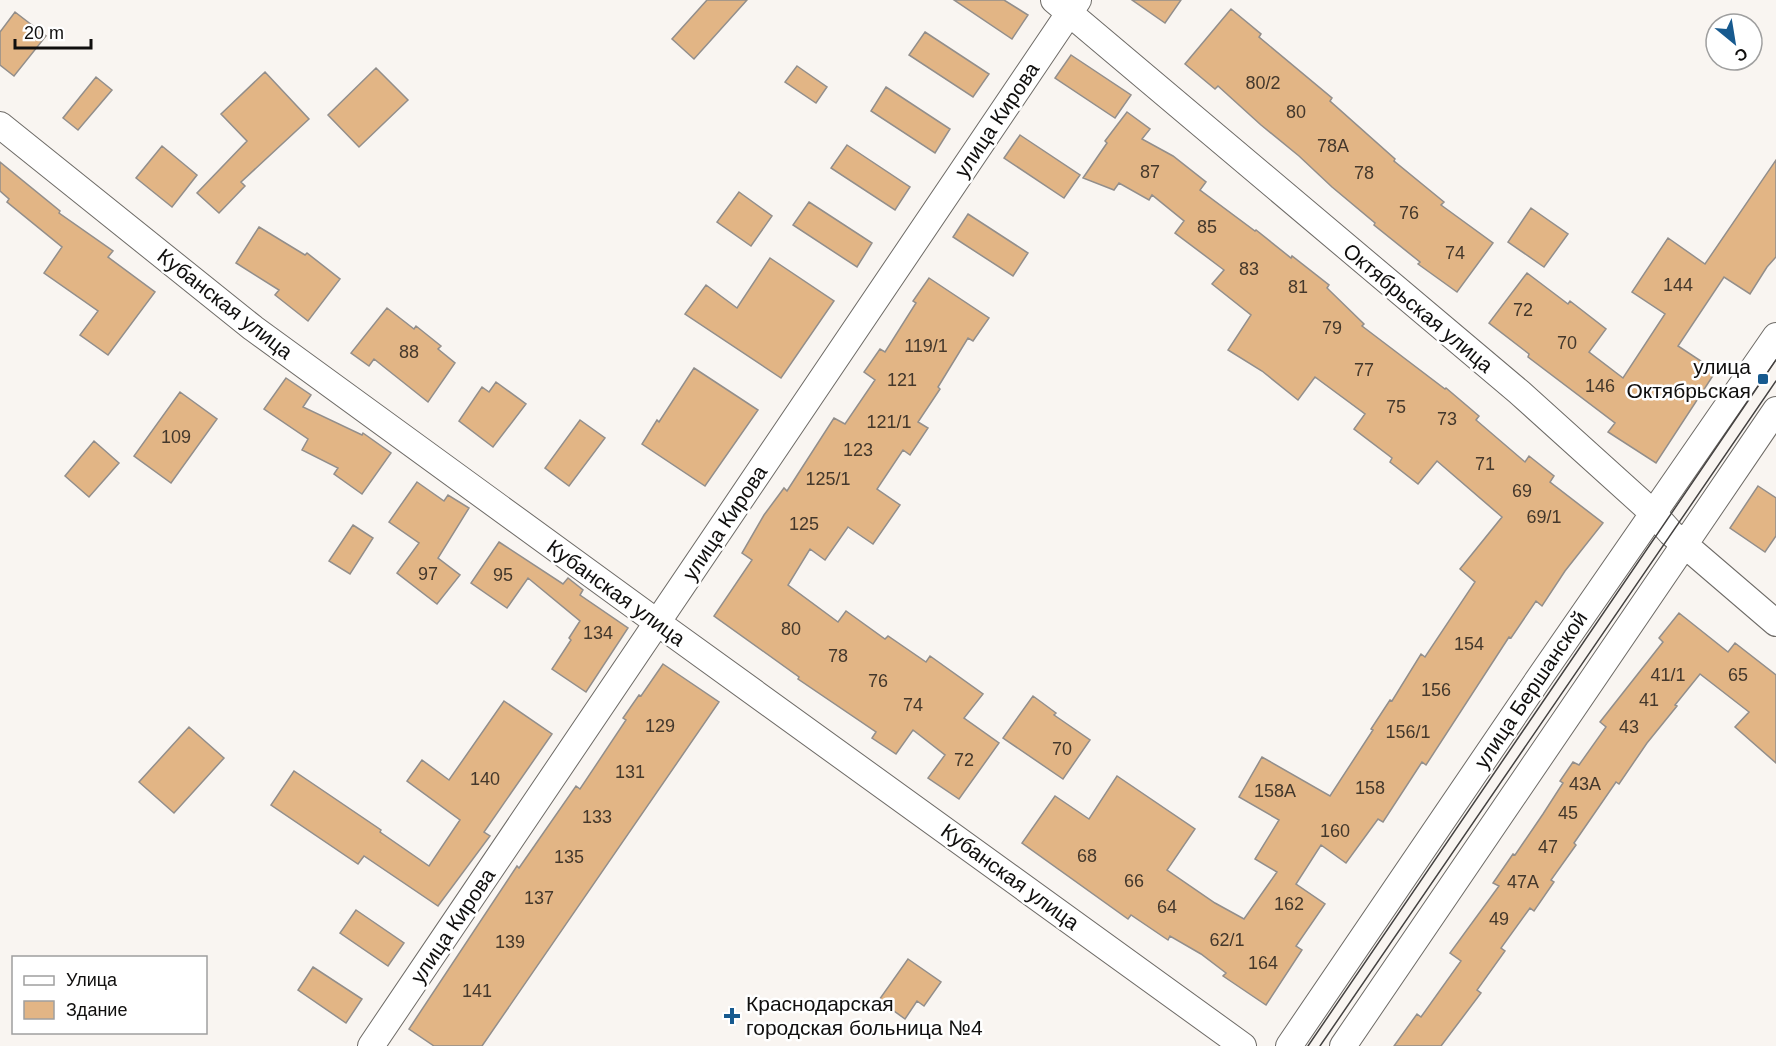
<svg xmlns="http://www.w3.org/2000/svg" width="1776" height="1046" font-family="Arial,sans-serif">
	<rect width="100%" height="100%" fill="#f9f5f1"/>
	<path fill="#e2b585" stroke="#928e8b" stroke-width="1.5" d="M707,0H747L694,59L672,39Z
		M954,0H1004L1028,15L1012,39Z
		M1132,0H1181L1165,23Z
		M1231,9L1261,34L1259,37L1332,98L1330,101L1395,159L1394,161L1444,202L1441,205L1493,243L1457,292L1418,264L1420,262L1374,225L1375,223L1332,187L1299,156L1261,125L1218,86L1215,89L1185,64Z
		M15,12L46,36L14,76L0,65V32Z
		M925,32L989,74L973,97L909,55Z
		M1071,55L1131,95L1115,118L1055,78Z
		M797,66L827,87L816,103L785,82Z
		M376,68L408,100L359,147L328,115Z
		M265,72L309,119L241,182L245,186L219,213L197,193L247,141L221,114Z
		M96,77L112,90L78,130L63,118Z
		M886,87L950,129L935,153L871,111Z
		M1127,112L1150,129L1142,139L1173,156L1206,182L1200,190L1255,231L1256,230L1291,258L1292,256L1329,285L1327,288L1364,324L1362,326L1445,389L1446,388L1479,416L1476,420L1525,462L1529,456L1554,476L1550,482L1603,523L1565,571L1542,606L1536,601L1511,638L1509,637L1426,765L1422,762L1383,822L1378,819L1346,863L1321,845L1296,884L1325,904L1296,946L1302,950L1266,1005L1223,976L1226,973L1201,954L1170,936L1168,940L1131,915L1128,919L1022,843L1055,796L1089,819L1117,776L1195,829L1167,870L1215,903L1244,919L1277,872L1255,859L1279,820L1239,797L1262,757L1330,796L1373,730L1371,729L1390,700L1392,701L1421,654L1425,657L1475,582L1460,569L1502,517L1437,461L1418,484L1390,462L1392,458L1354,429L1365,414L1315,377L1298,400L1262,371L1228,350L1251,315L1212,284L1224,270L1175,233L1184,221L1152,195L1149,200L1119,183L1114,190L1083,178L1107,143L1105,141Z
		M1020,135L1080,175L1064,198L1004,158Z
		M847,145L910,187L895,210L831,168Z
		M162,146L197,175L172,207L136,178Z
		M1776,160V257L1767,267L1750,294L1724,277L1678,346L1716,371L1656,463L1608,432L1615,423L1528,357L1529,354L1489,323L1527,273L1568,304L1570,301L1606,329L1589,352L1623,378L1665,314L1632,292L1668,238L1705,264Z
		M0,162L60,211L59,213L113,251L108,257L155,292L108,355L80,335L98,311L44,273L62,247L7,202L9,199L0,191Z
		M739,192L772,216L751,246L717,222Z
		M809,202L872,243L857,267L793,225Z
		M1531,208L1568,234L1544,267L1508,242Z
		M968,214L1028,253L1013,276L953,237Z
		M259,227L305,255L307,253L340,279L308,321L275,295L279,290L236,263Z
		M770,258L834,301L781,378L685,314L706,285L737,308Z
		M929,278L989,318L973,341L968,338L938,387L940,389L918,422L928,428L910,455L903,450L877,489L900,505L873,544L848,527L825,560L810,549L788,585L838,622L846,611L885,639L888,636L926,662L930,656L983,694L964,718L999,743L959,799L928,778L945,755L913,730L896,754L872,738L876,732L798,679L799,677L714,616L752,560L742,553L764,515L784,488L787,491L834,418L845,424L875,380L864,372L880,349L885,352L916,303L913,301Z
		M387,308L414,329L416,326L441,346L438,349L455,363L428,402L374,359L369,366L351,353Z
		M694,368L758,410L705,486L642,444L657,420L659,422Z
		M286,378L311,395L303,407L362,435L363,433L391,453L362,494L334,474L338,468L302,450L308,439L264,409Z
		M496,382L526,404L493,447L459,421L482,387L489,392Z
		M180,392L217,419L171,483L134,456Z
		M580,420L605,438L569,486L545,468Z
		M94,441L119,463L89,497L65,476Z
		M417,482L444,501L448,495L469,508L438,558L460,575L437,604L397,573L419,543L389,522Z
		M1758,486L1776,498V536L1765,552L1730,528Z
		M353,525L373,538L350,574L329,561Z
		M499,542L563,584L568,578L583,590L580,595L628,628L586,692L552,669L571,640L569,638L580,621L528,578L507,608L471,583Z
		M1679,613L1728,652L1735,643L1776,675V763L1735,727L1749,712L1700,674L1675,705L1677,706L1647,743L1619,784L1616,782L1574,843L1576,845L1551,880L1554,882L1534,911L1530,908L1501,948L1505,951L1477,990L1481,993L1441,1046H1394L1417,1014L1421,1017L1461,961L1450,953L1499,886L1493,883L1513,854L1515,855L1543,814L1563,783L1560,781L1573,762L1579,765L1606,727L1600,722L1663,642L1659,638Z
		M663,664L719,702L482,1046H434L409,1029L517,866L519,868L576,786L580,789L626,720L623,718L639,695L641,696Z
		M1033,696L1056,713L1054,715L1090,740L1063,779L1003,738Z
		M504,701L552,734L484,832L490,836L438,906L364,856L358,864L271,805L294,771L381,830L380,832L429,866L460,820L407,781L422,760L449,780Z
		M189,727L224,758L174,813L139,782Z
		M356,910L404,943L388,966L340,933Z
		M908,959L941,982L924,1006L917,1001L905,1019L879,1000Z
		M313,967L362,999L346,1023L298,990Z"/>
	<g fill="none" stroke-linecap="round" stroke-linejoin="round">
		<defs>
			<path id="minor" d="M1054,0L1519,392L1653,513L1671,533L1776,623
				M0,125L253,328L658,623L1243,1046
				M371,1046L1078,0
				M1289,1046L1542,674L1776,336
				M1343,1046L1776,410"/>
		</defs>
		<use href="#minor" stroke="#6e6b67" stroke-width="28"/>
		<use href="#minor" stroke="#fff" stroke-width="26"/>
		<path stroke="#434140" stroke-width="1.5" d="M1308,1046L1776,360
			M1320,1046L1776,381"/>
	</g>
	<g fill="#175a8f" stroke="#fff" stroke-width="2">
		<rect x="1757" y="373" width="12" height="12" rx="3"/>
		<path d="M729 1007h6v6h6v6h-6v6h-6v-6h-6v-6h6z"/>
	</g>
	<g text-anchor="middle" stroke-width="5" stroke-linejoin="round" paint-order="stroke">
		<g font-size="18" fill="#44382c">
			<text x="1263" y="89">80/2</text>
			<text x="1296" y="118">80</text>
			<text x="1333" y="152">78А</text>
			<text x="1150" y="178">87</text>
			<text x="1364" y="179">78</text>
			<text x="1409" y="219">76</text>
			<text x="1207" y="233">85</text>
			<text x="1455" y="259">74</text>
			<text x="1249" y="275">83</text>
			<text x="1678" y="291">144</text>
			<text x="1298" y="293">81</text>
			<text x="1523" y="316">72</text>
			<text x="1332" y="334">79</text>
			<text x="1567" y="349">70</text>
			<text x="926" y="352">119/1</text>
			<text x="409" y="358">88</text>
			<text x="1364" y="376">77</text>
			<text x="902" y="386">121</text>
			<text x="1600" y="392">146</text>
			<text x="1396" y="413">75</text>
			<text x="1447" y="425">73</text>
			<text x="889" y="428">121/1</text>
			<text x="176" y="443">109</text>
			<text x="858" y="456">123</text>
			<text x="1485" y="470">71</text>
			<text x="828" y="485">125/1</text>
			<text x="1522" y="497">69</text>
			<text x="1544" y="523">69/1</text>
			<text x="804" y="530">125</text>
			<text x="428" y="580">97</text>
			<text x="503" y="581">95</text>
			<text x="791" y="635">80</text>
			<text x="598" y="639">134</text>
			<text x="1469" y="650">154</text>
			<text x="838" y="662">78</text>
			<text x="1668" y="681">41/1</text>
			<text x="1738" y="681">65</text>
			<text x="878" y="687">76</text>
			<text x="1436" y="696">156</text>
			<text x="1649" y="706">41</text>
			<text x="913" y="711">74</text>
			<text x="660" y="732">129</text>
			<text x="1629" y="733">43</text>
			<text x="1408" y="738">156/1</text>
			<text x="1062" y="755">70</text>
			<text x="964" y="766">72</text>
			<text x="630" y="778">131</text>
			<text x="485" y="785">140</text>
			<text x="1585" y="790">43А</text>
			<text x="1370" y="794">158</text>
			<text x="1275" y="797">158А</text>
			<text x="1568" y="819">45</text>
			<text x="597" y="823">133</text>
			<text x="1335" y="837">160</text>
			<text x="1548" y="853">47</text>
			<text x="1087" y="862">68</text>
			<text x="569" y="863">135</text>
			<text x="1134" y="887">66</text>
			<text x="1523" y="888">47А</text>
			<text x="539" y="904">137</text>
			<text x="1289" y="910">162</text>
			<text x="1167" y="913">64</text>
			<text x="1499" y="925">49</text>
			<text x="1227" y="946">62/1</text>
			<text x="510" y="948">139</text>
			<text x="1263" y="969">164</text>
			<text x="477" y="997">141</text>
		</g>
		<g font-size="21" fill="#100f0e" stroke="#fff">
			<text transform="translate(997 120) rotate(-56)" y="7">улица Кирова</text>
			<text transform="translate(225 304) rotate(38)" y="7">Кубанская улица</text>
			<text transform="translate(1418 308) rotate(40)" y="7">Октябрьская улица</text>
			<text transform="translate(725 523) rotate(-56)" y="7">улица Кирова</text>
			<text transform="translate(616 593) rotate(36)" y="7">Кубанская улица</text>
			<text transform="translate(1531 690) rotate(-56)" y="7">улица Бершанской</text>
			<text transform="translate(1010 877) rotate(36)" y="7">Кубанская улица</text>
			<text transform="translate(453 926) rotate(-56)" y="7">улица Кирова</text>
		</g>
		<g font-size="21" fill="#100f0e" stroke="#fff" text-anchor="end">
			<text x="1751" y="374">улица<tspan x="1751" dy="24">Октябрьская</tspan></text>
			<text x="746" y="1011" text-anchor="start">Краснодарская<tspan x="746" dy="24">городская больница №4</tspan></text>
		</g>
	</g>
	<rect x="12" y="956" width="195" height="78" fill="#ffffff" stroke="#9f9f9f" stroke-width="1.5"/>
	<rect x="24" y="976" width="30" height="9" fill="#ffffff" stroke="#9f9f9f" stroke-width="1.5"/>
	<text x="66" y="986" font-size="18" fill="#100f0e">Улица</text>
	<rect x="24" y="1001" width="30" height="18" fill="#e2b585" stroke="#9f9f9f" stroke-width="1.5"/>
	<text x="66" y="1016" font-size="18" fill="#100f0e">Здание</text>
	<g transform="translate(1734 42) rotate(150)"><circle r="28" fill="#ffffff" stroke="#9f9f9f" stroke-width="1.5"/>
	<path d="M0-4.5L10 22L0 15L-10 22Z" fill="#175a8f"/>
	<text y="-9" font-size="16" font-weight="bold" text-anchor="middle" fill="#100f0e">С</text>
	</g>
	<path d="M15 39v9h76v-9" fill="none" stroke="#100f0e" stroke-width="3"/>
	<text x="24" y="39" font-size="18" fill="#100f0e" stroke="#ffffff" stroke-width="4.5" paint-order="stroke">20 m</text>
</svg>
